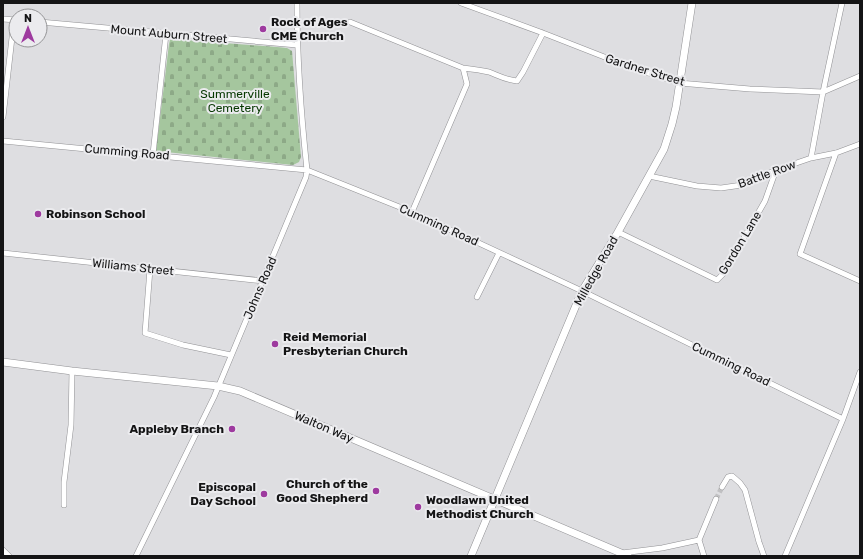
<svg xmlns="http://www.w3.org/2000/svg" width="863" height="559" font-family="Rubik,sans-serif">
	<defs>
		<pattern id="cemetery-stones" width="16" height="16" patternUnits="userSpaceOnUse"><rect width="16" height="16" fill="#a5c69e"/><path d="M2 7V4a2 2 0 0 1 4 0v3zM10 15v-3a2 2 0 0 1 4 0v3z" fill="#8da987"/></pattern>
	</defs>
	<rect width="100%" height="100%" fill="#dedee1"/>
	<path fill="url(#cemetery-stones)" d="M173,39L277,47L287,48L292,51L301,157L299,162L293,165L156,151L169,44L170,40Z"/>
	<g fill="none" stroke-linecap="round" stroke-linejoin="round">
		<path stroke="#c0c0c2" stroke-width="5" stroke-dasharray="5 2.5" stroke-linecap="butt" d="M716,499L722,487"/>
		<defs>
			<path id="street" d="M461,3L543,33L630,67L679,83L750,89L823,92L860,76
				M3,19L16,20
				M40,22L297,45
				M350,22L463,68C472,69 480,70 489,72C499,76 506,80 517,81L523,72L543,33
				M3,117L14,20
				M3,141L307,170L412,212L440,225L582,291L843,419
				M836,153L800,254L860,281
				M153,154L166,34
				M811,158L823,92L842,3
				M649,176L697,186L721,188L742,185L776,170L811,158L836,153L860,144
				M412,212L467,84L463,68
				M618,232L717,280L724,273L765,201L776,170
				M3,253L264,281
				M150,269L145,333L183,345L231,355
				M477,297L499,253
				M722,487L728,477L732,476L740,483L745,490L759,542L764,556
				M64,505V482L71,425L72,371
				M699,540L704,556
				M3,550L9,556
				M622,553L662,548L699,540L716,499
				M136,556L214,397L306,177L307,170C301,114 297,59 297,3
				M785,556L843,419L860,372"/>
			<path id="secondary" d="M3,362L72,371L218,386L240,391L628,556
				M471,556L582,291L618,232L664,149L672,124L676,107L692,3"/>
		</defs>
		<use href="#street" stroke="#919194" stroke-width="6"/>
		<use href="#secondary" stroke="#919194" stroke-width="8"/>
		<use href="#street" stroke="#fff" stroke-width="5"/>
		<use href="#secondary" stroke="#fff" stroke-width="7"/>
	</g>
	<g fill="#9e3a9f" stroke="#ebebee" stroke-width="1.5">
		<circle cx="263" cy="29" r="4"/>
		<circle cx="38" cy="214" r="4"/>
		<circle cx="275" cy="344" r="4"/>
		<circle cx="232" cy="429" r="4"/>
		<circle cx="376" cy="491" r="4"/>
		<circle cx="264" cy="494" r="4"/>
		<circle cx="418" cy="507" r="4"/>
	</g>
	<g text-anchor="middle" stroke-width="4" stroke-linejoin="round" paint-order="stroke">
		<g font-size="12" font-weight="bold" fill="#141415" stroke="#ebebee" text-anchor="start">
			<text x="271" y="26">Rock of Ages<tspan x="271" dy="14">CME Church</tspan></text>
			<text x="46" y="218">Robinson School</text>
			<text x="283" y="341">Reid Memorial<tspan x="283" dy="14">Presbyterian Church</tspan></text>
			<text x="224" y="433" text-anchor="end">Appleby Branch</text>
			<text x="368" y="488" text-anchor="end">Church of the<tspan x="368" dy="14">Good Shepherd</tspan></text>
			<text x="256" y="491" text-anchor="end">Episcopal<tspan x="256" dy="14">Day School</tspan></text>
			<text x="426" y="504">Woodlawn United<tspan x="426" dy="14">Methodist Church</tspan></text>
		</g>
		<g font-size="12" fill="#141415" stroke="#ebebee">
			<text transform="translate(169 34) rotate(5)" y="4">Mount Auburn Street</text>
			<text transform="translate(645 70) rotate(17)" y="4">Gardner Street</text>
			<text transform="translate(127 152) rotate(5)" y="4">Cumming Road</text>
			<text transform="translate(767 174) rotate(-20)" y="4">Battle Row</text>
			<text transform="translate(439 225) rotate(24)" y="4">Cumming Road</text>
			<text transform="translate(740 243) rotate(-59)" y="4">Gordon Lane</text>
			<text transform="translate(133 267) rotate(6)" y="4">Williams Street</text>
			<text transform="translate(596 271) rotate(-61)" y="4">Milledge Road</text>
			<text transform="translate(260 288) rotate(-67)" y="4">Johns Road</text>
			<text transform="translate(731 364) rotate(26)" y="4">Cumming Road</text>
			<text transform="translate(324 427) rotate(23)" y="4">Walton Way</text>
		</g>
		<g font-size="12" fill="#063800" stroke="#ebebee">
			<text x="235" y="98">Summerville<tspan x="235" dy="14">Cemetery</tspan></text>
		</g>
	</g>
	<rect width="863" height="559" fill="none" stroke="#141415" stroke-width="8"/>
	<g transform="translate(28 28)"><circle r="19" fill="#ebebee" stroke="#959597"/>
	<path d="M0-3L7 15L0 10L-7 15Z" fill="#9e3a9f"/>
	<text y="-6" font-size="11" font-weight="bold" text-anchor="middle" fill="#141415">N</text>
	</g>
</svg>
